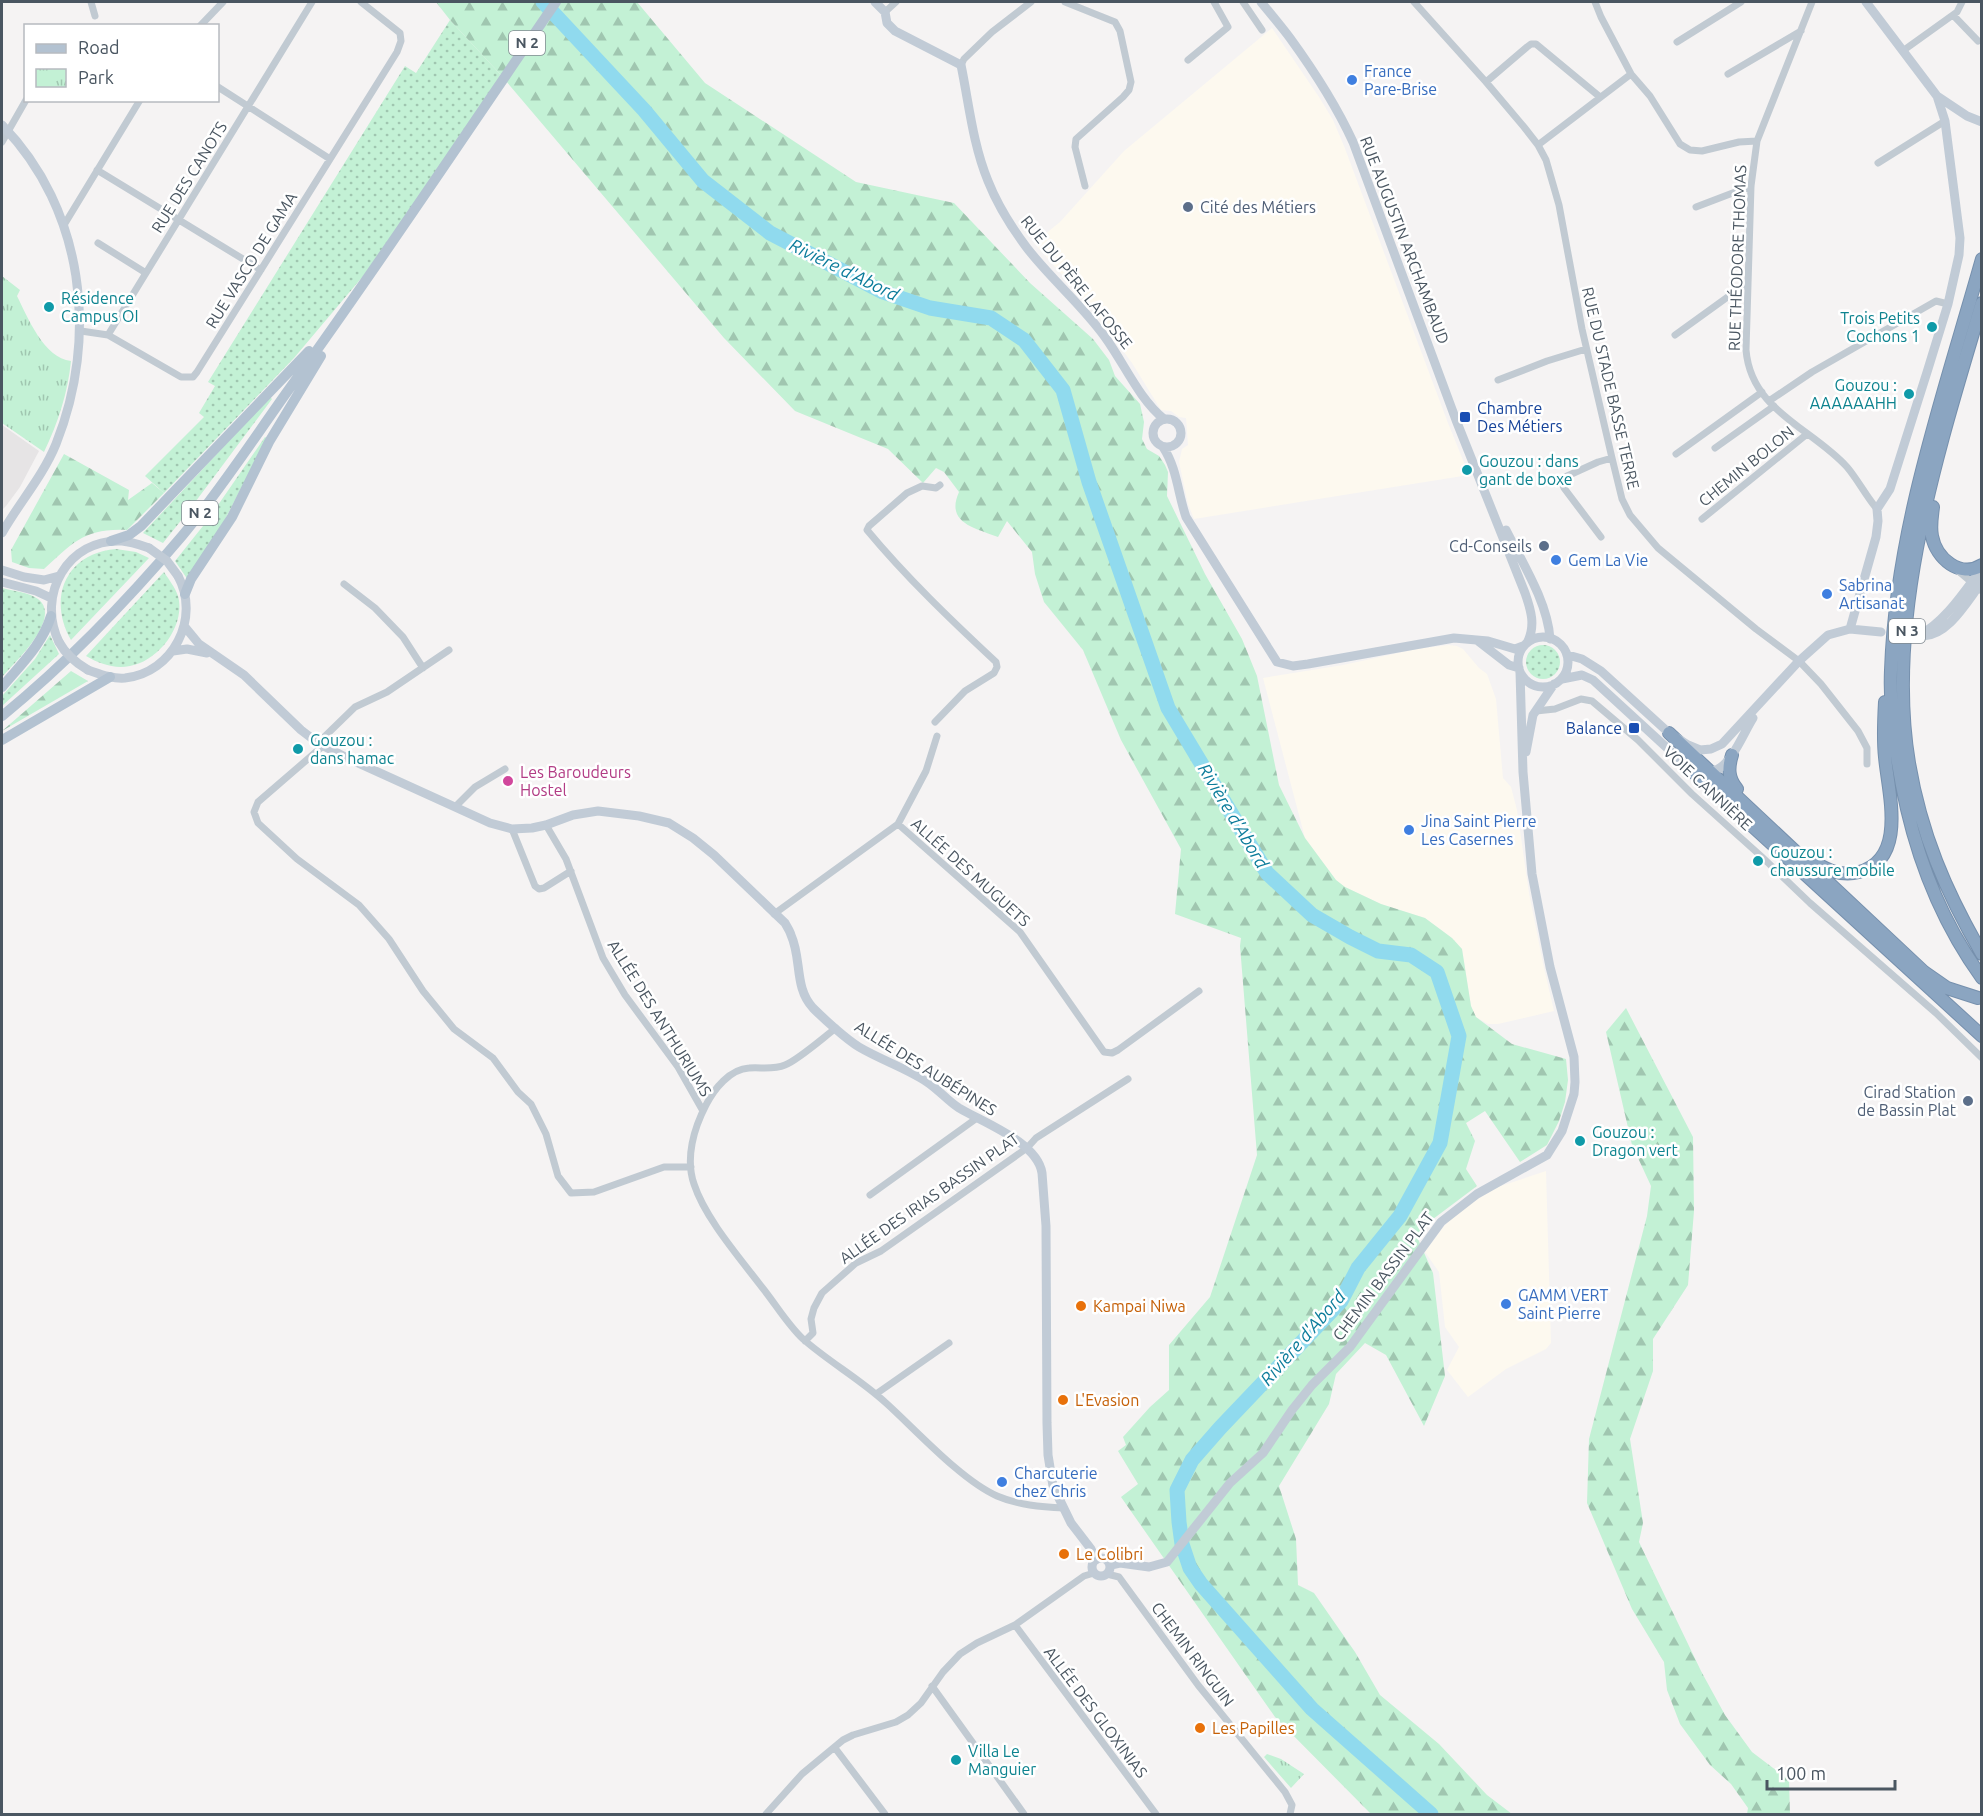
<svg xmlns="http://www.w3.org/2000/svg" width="1983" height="1816" font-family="Ubuntu,sans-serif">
	<defs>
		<pattern id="grass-dots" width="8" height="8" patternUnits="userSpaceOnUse" patternTransform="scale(1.5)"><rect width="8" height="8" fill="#c3f1d5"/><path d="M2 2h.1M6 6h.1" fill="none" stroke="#a0c6b0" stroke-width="1.8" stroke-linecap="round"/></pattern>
		<pattern id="forest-firs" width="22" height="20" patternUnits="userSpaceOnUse" patternTransform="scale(1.5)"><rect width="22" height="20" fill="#c3f1d5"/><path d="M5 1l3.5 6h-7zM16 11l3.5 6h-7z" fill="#a0c6b0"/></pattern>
		<pattern id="park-tufts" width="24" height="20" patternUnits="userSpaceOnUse" patternTransform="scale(1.5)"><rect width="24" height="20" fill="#c3f1d5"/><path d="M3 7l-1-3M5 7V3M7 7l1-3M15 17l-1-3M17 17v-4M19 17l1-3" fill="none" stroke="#a0c6b0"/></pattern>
	</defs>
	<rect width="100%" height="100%" fill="#f5f3f3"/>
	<path fill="#fdf9ef" d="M1272,28L1319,97L1333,120L1344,146L1448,423L1469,475L1194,519L1188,504L1179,462L1182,449L1188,445L1186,418L1179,417L1171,411L1161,410L1132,363L1095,312L1034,243L1060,222L1124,151Z
		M1449,645L1457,646L1463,649L1479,668L1487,674L1496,699L1503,778L1511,787L1517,810L1529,893L1544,968L1554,1011L1498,1024H1488L1476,1017L1471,1006L1462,949L1452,938L1425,918L1381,904L1345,887L1336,880L1305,838L1263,678L1343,665L1417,649Z
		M1546,1171L1551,1343L1546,1349L1506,1369L1468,1397L1447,1370L1459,1347L1445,1327L1439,1272L1425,1252L1445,1225L1468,1205L1498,1187Z"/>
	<path fill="#e6e4e5" d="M2,425L39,451L20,487L6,506L2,510Z"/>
	<path fill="url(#grass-dots)" d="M450,20L500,74L499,84L364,275L294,358L164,493L145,476L204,417L199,413L215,386L208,382L405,66L416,73Z
		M270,397L272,399L187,513L163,543L143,533Z
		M265,437L267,438L218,533L188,580L175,561L207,521Z
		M116,549L136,552L149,558L71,640C47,598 66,553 116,549Z
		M164,572C169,580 175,587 178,596C186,625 159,661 130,666C114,669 100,664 86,656Z
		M2,588C12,591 29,592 38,599C63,618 14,663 2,677Z
		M50,635L59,654L2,706V696L35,659Z
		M1526 662a17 17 0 1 1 34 0a17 17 0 1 1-34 0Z"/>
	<path fill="url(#forest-firs)" d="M436,2H637L705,83L856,182L954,203L1030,283L1093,339L1109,360L1115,376L1140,404L1144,422L1142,439L1147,449L1159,456L1165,465L1168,472L1167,496L1205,574L1242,639L1257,676L1279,785L1305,838L1336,880L1345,887L1381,904L1425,918L1452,938L1462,949L1471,1006L1476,1017L1512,1044L1566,1059L1568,1080L1565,1102L1559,1121L1547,1145L1520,1162L1485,1111L1466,1123L1475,1141L1466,1169L1477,1186L1425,1225L1418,1239L1433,1273L1445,1376L1424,1426L1386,1355L1365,1343L1336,1374L1329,1404L1279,1486L1296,1539L1298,1585L1314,1593L1355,1652L1380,1695L1439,1744L1487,1795L1512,1814H1371L1275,1717L1121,1497L1138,1484L1118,1451L1126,1445L1123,1437L1150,1407L1169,1390V1345L1210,1297L1257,1155L1240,946L1241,938L1175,914L1181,849L1121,740L1083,650L1044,602L1035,574L1032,552L1007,521L998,537C975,528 945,523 959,492L944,472L936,468L923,483L888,449L795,411L724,338L500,74L450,20Z
		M64,454L129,490L128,500L152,483L164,493L127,530C84,528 73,543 44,569L29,568L12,562L11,550Z
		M71,671L88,681L2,731Z
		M1626,1008L1693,1137L1694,1211L1688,1285L1653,1339V1371L1630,1439L1643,1523L1639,1542L1701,1671L1725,1715L1752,1752L1789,1780L1790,1814H1747L1748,1808L1731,1784L1710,1765L1680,1724L1667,1690L1664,1662L1632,1609L1587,1503L1589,1439L1647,1216L1651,1186L1632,1145L1606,1032Z"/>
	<path fill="url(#park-tufts)" d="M2,276L20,290L17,296C28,318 44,358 71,361C68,392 58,423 44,452L2,423Z
		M1267,1754L1281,1759L1304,1774L1291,1788L1264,1757Z"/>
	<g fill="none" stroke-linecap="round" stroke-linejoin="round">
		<path stroke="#90daee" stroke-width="15" d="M543,2L644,110L703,181L770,233L883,292L930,308L991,318L1024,340L1063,390L1089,482L1168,708L1267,873L1312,915L1350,937L1378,951L1411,955L1437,972L1459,1036L1440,1143L1400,1216L1358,1268L1341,1301L1220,1428L1192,1460L1177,1490L1179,1522L1182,1544L1190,1568L1201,1584L1312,1709L1431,1814"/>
		<defs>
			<path id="highway" d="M1982,259C1944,394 1896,528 1891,670C1889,717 1897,764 1907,809C1921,869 1946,928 1982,978
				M1982,303C1940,445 1884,615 1909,763C1921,834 1946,892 1982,954
				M1933,507C1932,516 1930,526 1932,536C1936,558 1960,579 1982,565
				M1669,733L1924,972L1947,988L1978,998
				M1732,755C1728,768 1728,778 1737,789
				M1690,769L1982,1036
				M1816,863C1830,872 1843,876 1859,872C1908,859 1888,792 1885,757C1883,739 1884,720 1885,702"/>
		</defs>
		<use href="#highway" stroke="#7690ad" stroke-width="14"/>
		<path stroke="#c1cad2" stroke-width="7" d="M91,2L95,16
			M1065,2L1115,22L1120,31L1131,82L1129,90L1123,97L1076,139L1075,147L1085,186
			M1243,2L1262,30
			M1414,2L1486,82L1524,127L1538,145L1546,160L1559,205L1582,329L1612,458L1622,499L1630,515L1658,548L1756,629L1799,661L1821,684L1858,731L1867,748V764
			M1595,2L1601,17L1631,74L1650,96L1680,144L1690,150L1702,151L1739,142L1757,141
			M1812,2L1757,141L1751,186L1746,350C1751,411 1812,428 1847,467C1858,480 1866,496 1877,509
			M885,12L896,2
			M1953,15L1978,41
			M200,26L223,2
			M1677,42L1741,2
			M1904,50L1957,12L1962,2
			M1188,60L1228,27L1214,2
			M961,65L964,59L992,32L1031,2
			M1728,74L1801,31
			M1486,82L1527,47L1531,44H1536L1600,97
			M218,87L330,159
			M2,142L26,100
			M1538,145L1631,74
			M1878,163L1945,121
			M97,170L261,270
			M1696,207L1751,186
			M64,225L140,100
			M98,243L146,273
			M81,331L108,335L181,377H193L197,372L397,52L401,41L400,33L361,2
			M108,335L312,2
			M1675,335L1747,283
			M1498,380L1547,361L1586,349
			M1769,401L1812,372L1936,301L1948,304
			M1715,448L1774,406
			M1676,454L1762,392
			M1702,519L1807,434
			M1601,537L1564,488L1562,483L1565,477L1598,462L1612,458
			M1956,569L1982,591
			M344,584L375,608L403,637L423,668
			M1536,711L1555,709L1581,699L1592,701L1638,740L1692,794L1762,857L1810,903L1936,1013L1982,1058
			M935,722L965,691L994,673L997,667L996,662C951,620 906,577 867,530L869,526L907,493L922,486L936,488L940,485
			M318,743L355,707L387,692L449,650
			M324,745L258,802L254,812L258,823L297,859L359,905L389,939L423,991L454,1029L493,1058L518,1092L531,1104L546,1134L558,1176L571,1193L594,1192L664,1167H691
			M455,807L475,787L505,769
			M898,824L1020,932L1104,1052L1112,1053L1118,1050L1199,991
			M546,825L566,859L603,958L625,995L678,1067L703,1111
			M512,829L535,886L539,889L544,888L571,871
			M774,914L898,824L926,771L937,736
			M836,1028C824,1037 798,1060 785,1065C773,1070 761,1067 749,1068C730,1069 714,1089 706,1105C694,1128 685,1158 694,1184C705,1218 739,1257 761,1286C775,1303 787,1324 803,1339C829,1362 860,1379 886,1403C916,1430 961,1480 997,1496C1018,1505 1041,1507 1064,1508
			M870,1195L977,1118
			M805,1341L813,1333L811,1319L814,1308L822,1293L856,1263L881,1251L1027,1148L1036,1138L1128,1079
			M876,1394L949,1343
			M1107,1574L1119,1577L1198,1685L1285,1792L1292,1805L1290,1814
			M1015,1625L1156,1814
			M932,1686L1024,1814
			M835,1748L885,1814
			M766,1814L802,1774L843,1740L853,1735L896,1722L908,1715L921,1703L943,1672L960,1654L977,1643L1015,1625L1084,1576L1094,1573"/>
		<path stroke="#c1cbd6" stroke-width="9" d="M875,2L885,12L887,23L895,31L961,65C969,104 973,145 988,181C997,204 1012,228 1027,248C1051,279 1082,305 1105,337C1124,363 1139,399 1164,419
			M1261,2C1271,14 1281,26 1290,38C1314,71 1336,105 1353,142L1456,420L1525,593C1531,610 1536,626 1527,643
			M1937,96L1967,116L1982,122
			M2,125C84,209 99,337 56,444C43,476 19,503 2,533
			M1153 433a14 14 0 1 1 28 0a14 14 0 1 1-28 0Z
			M1163,447C1177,468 1178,494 1186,517L1277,662L1293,666L1308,664L1454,638L1488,641L1515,649L1523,646
			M1506,530C1522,562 1548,603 1550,639
			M2,570L24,577L44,580L59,576
			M2,582L36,591L51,598
			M185,627L199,644L244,675L301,730L318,743L347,758L455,807L490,823L512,829L532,828L546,825L573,815L598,811L639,816L669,823L693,838L714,855L785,923C787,927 790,931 791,935C802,959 794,988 813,1008C824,1019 846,1039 859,1047C881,1060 906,1068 927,1082C939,1090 948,1101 959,1108C984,1123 1037,1142 1042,1173L1046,1226L1047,1423L1048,1455L1053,1486L1071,1523L1091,1549L1096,1560
			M1850,629L1876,537L1878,521L1877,509L1890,489L1928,369L1948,304L1959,255L1960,238L1945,121L1937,96L1866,2
			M1918,636C1945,622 1964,592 1982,568
			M1923,636C1949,635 1967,601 1982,582
			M1518 662a25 25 0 1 1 50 0a25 25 0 1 1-50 0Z
			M1478,641L1509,665L1519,668
			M59,642C36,595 68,538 122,541C132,542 140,545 149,548
			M173,651L187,649L207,653
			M1568,655L1582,659L1601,671L1669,733L1688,745L1700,750L1711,749L1722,744L1799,661L1828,635L1850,629L1881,632
			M88,670C100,674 112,679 125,678C173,673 201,618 178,576
			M1562,679L1582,675L1593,680L1690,769C1699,770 1710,773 1718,769C1733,761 1744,732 1753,718
			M1526,752L1533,715L1554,684
			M1092 1567a9 9 0 1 1 18 0a9 9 0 1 1-18 0Z
			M1111,1565L1120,1563L1149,1567L1167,1562L1230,1483L1263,1453L1292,1410L1312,1385L1350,1347L1441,1222L1477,1194L1547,1155L1562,1131L1574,1094L1575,1082L1574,1057L1550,967L1532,874L1523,772L1520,672"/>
		<path stroke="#b3c2d1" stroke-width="10" d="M111,541L129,535L141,526L309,351
			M185,594L191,579L232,517L269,442L321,356
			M2,687C21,664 42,645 51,616
			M2,716C67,663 127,601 182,536C222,488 256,435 292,385C383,259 468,130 556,2
			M2,740L110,677"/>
		<use href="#highway" stroke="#8ba5c1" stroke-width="12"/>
		<path stroke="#c1cbd6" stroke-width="9" d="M149,548L167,561L178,576
			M59,642C66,655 76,663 88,670"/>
	</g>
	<g fill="#3f7fe0" stroke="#fff" stroke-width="2">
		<circle cx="1352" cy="80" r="6"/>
		<circle cx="1556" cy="560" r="6"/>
		<circle cx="1827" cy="594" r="6"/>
		<circle cx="1409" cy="830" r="6"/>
		<circle cx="1506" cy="1304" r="6"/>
		<circle cx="1002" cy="1482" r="6"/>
	</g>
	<g fill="#5c6f8a" stroke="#fff" stroke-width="2">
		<circle cx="1188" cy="207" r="6"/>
		<circle cx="1544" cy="546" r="6"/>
		<circle cx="1968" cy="1101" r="6"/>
	</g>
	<g fill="#0f9aa8" stroke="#fff" stroke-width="2">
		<circle cx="49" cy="307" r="6"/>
		<circle cx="1932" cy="327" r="6"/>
		<circle cx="1909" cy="394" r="6"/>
		<circle cx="1467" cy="470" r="6"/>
		<circle cx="298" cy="749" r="6"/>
		<circle cx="1758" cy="861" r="6"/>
		<circle cx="1580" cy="1141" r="6"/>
		<circle cx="956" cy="1760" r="6"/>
	</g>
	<g fill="#1a4fb4" stroke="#fff" stroke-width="2">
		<rect x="1459" y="411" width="12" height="12" rx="3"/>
		<rect x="1628" y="722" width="12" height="12" rx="3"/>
	</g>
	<circle fill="#d1479c" stroke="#fff" stroke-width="2" cx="508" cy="781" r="6"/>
	<g fill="#e8710a" stroke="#fff" stroke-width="2">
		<circle cx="1081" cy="1306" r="6"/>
		<circle cx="1063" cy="1400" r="6"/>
		<circle cx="1064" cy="1554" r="6"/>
		<circle cx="1200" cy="1728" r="6"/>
	</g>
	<g text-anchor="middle" stroke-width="5" stroke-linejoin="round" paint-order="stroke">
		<g fill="#fff" stroke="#808990" stroke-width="1.5">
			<rect x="509" y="31" width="36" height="24" rx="4.5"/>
			<rect x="182" y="501" width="36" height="24" rx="4.5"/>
			<rect x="1889" y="619" width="36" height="24" rx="4.5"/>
		</g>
		<g font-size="15" font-weight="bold" fill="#4a5661">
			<text x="527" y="48">N 2</text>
			<text x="200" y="518">N 2</text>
			<text x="1907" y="636">N 3</text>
		</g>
		<g font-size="16" fill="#366cbe" stroke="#fff" text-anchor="start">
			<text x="1364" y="77">France<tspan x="1364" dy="18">Pare-Brise</tspan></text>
			<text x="1568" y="566">Gem La Vie</text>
			<text x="1839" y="591">Sabrina<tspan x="1839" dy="18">Artisanat</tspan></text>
			<text x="1421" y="827">Jina Saint Pierre<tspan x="1421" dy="18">Les Casernes</tspan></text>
			<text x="1518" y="1301">GAMM VERT<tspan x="1518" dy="18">Saint Pierre</tspan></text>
			<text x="1014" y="1479">Charcuterie<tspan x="1014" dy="18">chez Chris</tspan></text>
		</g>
		<g font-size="16" fill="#4a5661" stroke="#fff">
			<text transform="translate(189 177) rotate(-58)" y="6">RUE DES CANOTS</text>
			<text transform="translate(1405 240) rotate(69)" y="6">RUE AUGUSTIN ARCHAMBAUD</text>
			<text transform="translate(1737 258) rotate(-88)" y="6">RUE THÉODORE THOMAS</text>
			<text transform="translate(251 260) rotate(-58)" y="6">RUE VASCO DE GAMA</text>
			<text transform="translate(1077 282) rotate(51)" y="6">RUE DU PÈRE LAFOSSE</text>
			<text transform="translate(1611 388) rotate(77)" y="6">RUE DU STADE BASSE TERRE</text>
			<text transform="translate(1746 466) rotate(-39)" y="6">CHEMIN BOLON</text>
			<text transform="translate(1708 788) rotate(43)" y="6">VOIE CANNIÈRE</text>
			<text transform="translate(971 872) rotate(42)" y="6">ALLÉE DES MUGUETS</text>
			<text transform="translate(660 1018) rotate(58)" y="6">ALLÉE DES ANTHURIUMS</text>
			<text transform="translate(926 1068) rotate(32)" y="6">ALLÉE DES AUBÉPINES</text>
			<text transform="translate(929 1198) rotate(-35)" y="6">ALLÉE DES IRIAS BASSIN PLAT</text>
			<text transform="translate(1383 1276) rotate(-53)" y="6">CHEMIN BASSIN PLAT</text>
			<text transform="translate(1193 1654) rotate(53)" y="6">CHEMIN RINGUIN</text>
			<text transform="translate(1096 1712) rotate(53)" y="6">ALLÉE DES GLOXINIAS</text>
		</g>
		<g font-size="16" fill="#4e5e75" stroke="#fff" text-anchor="end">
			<text x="1200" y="213" text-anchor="start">Cité des Métiers</text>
			<text x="1532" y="552">Cd-Conseils</text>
			<text x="1956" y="1098">Cirad Station<tspan x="1956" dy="18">de Bassin Plat</tspan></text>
		</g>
		<g font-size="16" fill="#0d838f" stroke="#fff" text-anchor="start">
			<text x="61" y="304">Résidence<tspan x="61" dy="18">Campus OI</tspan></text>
			<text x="1920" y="324" text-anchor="end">Trois Petits<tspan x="1920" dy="18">Cochons 1</tspan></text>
			<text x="1897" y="391" text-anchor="end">Gouzou :<tspan x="1897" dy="18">AAAAAAHH</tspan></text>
			<text x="1479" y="467">Gouzou : dans<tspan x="1479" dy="18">gant de boxe</tspan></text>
			<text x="310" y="746">Gouzou :<tspan x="310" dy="18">dans hamac</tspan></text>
			<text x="1770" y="858">Gouzou :<tspan x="1770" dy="18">chaussure mobile</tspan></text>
			<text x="1592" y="1138">Gouzou :<tspan x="1592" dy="18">Dragon vert</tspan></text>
			<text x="968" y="1757">Villa Le<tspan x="968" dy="18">Manguier</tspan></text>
		</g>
		<g font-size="16" fill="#164399" stroke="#fff" text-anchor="start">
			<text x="1477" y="414">Chambre<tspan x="1477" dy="18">Des Métiers</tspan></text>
			<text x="1622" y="734" text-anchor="end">Balance</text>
		</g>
		<g font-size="16" fill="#b23c85" stroke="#fff" text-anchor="start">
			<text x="520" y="778">Les Baroudeurs<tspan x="520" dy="18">Hostel</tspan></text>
		</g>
		<g font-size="16" fill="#c56008" stroke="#fff" text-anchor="start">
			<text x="1093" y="1312">Kampai Niwa</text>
			<text x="1075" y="1406">L'Evasion</text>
			<text x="1076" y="1560">Le Colibri</text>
			<text x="1212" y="1734">Les Papilles</text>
		</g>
		<g font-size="18" font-style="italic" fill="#0c7c9b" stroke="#fff">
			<text transform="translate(844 270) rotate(26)" y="6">Rivière d'Abord</text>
			<text transform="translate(1233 816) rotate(59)" y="6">Rivière d'Abord</text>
			<text transform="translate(1303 1338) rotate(-49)" y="6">Rivière d'Abord</text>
		</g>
	</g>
	<rect width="1983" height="1816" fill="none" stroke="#4a5661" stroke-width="6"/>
	<rect x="24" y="24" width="195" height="78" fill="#ffffff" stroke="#b7bbc0" stroke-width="1.5"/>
	<rect x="36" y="44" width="30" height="9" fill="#b3c2d1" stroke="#b7bbc0" stroke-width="1.5"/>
	<text x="78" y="54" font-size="18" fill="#4a5661">Road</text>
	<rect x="36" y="69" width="30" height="18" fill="url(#park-tufts)" stroke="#b7bbc0" stroke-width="1.5"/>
	<text x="78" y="84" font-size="18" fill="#4a5661">Park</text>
	<path d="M1767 1780v9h128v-9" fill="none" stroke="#4a5661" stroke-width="3"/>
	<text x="1776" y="1780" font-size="18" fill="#4a5661" stroke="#ffffff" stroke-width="4.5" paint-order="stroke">100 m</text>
</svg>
